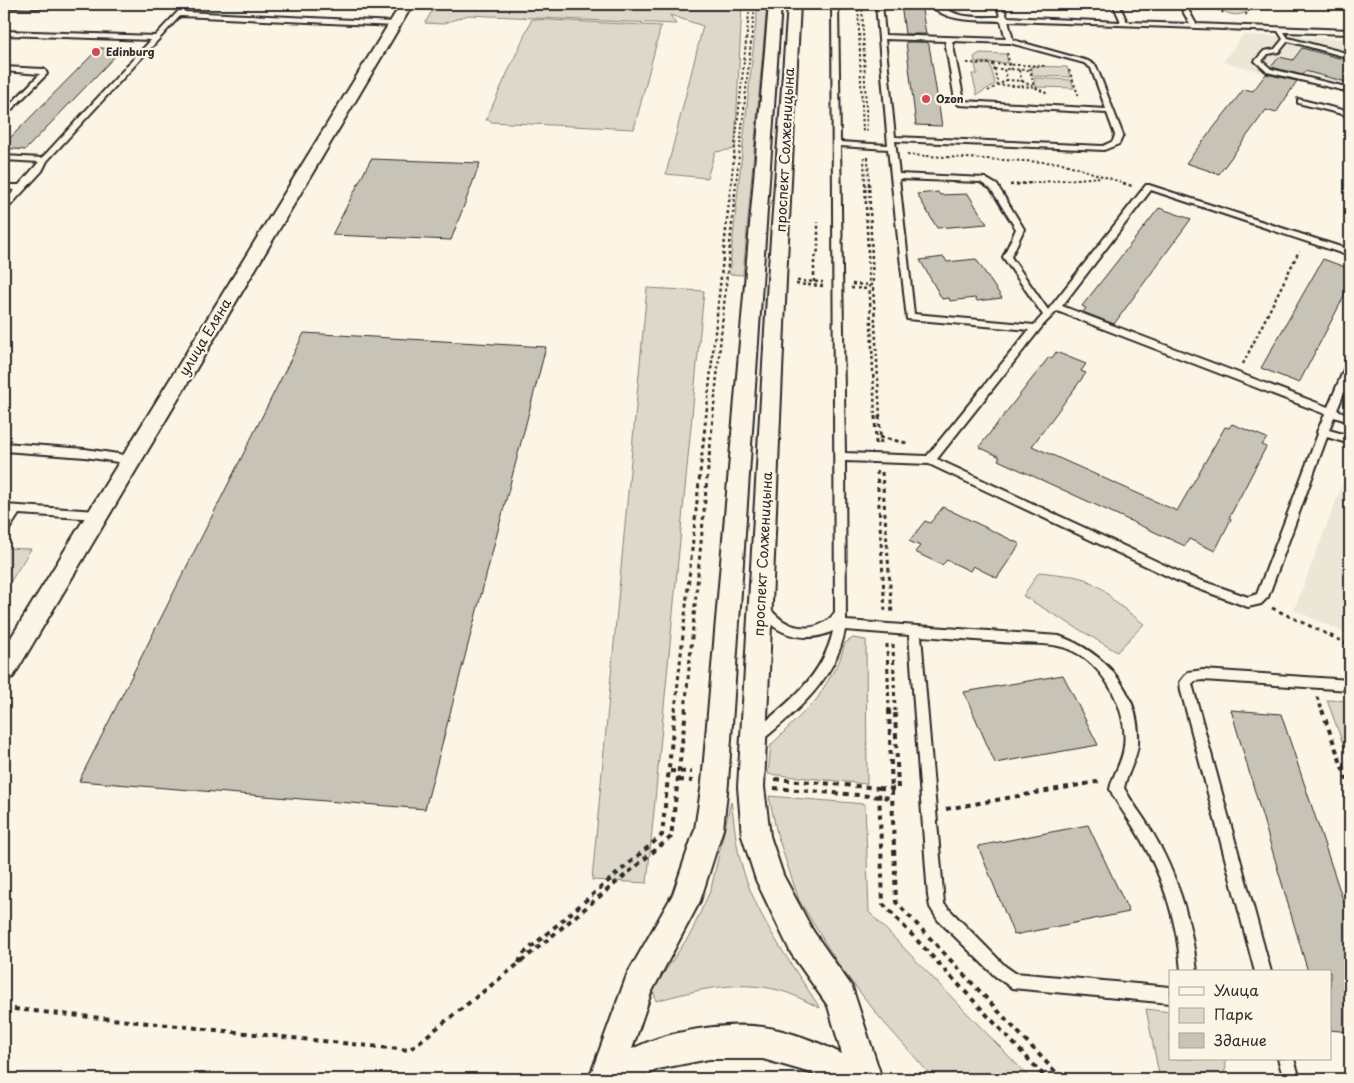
<svg xmlns="http://www.w3.org/2000/svg" width="1354" height="1083" font-family="'Playpen Sans',sans-serif">
	<rect width="100%" height="100%" fill="#fcf5e5"/>
	<filter id="ink" filterUnits="userSpaceOnUse"><feTurbulence type="fractalNoise" baseFrequency=".02" numOctaves="2"/><feDisplacementMap in="SourceGraphic" scale="10" xChannelSelector="R" yChannelSelector="G"/><feConvolveMatrix kernelMatrix="1 2 1 2 8 2 1 2 1" color-interpolation-filters="sRGB"/></filter>
	<g filter="url(#ink)">
		<path fill="#ece6d7" d="M1243,35L1350,39V95L1223,62Z
			M1350,465V635L1294,610Z"/>
		<path fill="#ded8ca" stroke="#84827a" d="M436,4H742L735,149L715,152L707,178L666,174L703,26L670,15L676,24L468,15L442,24L425,23Z
			M758,4H767L743,275L729,274Z
			M1223,4L1240,5L1248,10C1240,18 1226,15 1219,7Z
			M532,19L661,26L634,129L490,122V120H486Z
			M980,53L1006,54L1008,63L975,62L974,57Z
			M975,64H990L995,84L977,95L972,74H977Z
			M1031,66L1067,67L1070,77L1033,76Z
			M1034,78L1071,80L1074,88L1036,87Z
			M647,288L704,291L647,883L592,880Z
			M4,548L31,549L4,592Z
			M1039,572L1073,576L1085,579L1103,589L1114,601L1144,624L1117,652L1023,596Z
			M853,638L866,640L867,784L768,774L771,745L817,699L839,662L845,643Z
			M1327,700L1350,701V763Z
			M769,796L865,804L869,912L1031,1079H934L881,1019L840,967L799,900L777,834Z
			M731,801C734,819 735,837 739,855C752,912 789,960 820,1008C809,1003 799,997 788,993C744,978 699,989 656,1001L653,989L691,933L711,889Z
			M1146,1009L1170,1012V1059H1225L1226,1068L1221,1079H1160Z"/>
		<path fill="#c8c3b7" stroke="#2b2b2b" d="M901,4H921L926,34H905Z
			M906,42H927L929,45L942,126L916,125Z
			M99,48L122,49L25,150L4,148V144Z
			M1302,48L1350,61V83L1305,71L1302,75L1271,67L1279,57L1293,60Z
			M1266,74L1297,81L1276,113L1266,110L1219,174L1186,163L1244,89L1253,91Z
			M371,159L480,163L451,240L332,235Z
			M938,192L940,195L968,194L987,224L937,228L917,194Z
			M1159,208L1191,219L1114,324L1083,312L1086,308L1082,306Z
			M944,257L947,262L976,259L1002,298L977,301L975,298L950,301L949,298L942,299L920,260Z
			M1323,259L1350,269V285L1299,383L1261,368Z
			M304,333L546,347L425,809L79,781Z
			M1056,352L1086,364L1081,371L1086,373L1032,446L1177,511L1225,427L1229,428L1232,424L1267,438L1262,445L1266,447L1229,518L1231,519L1215,551L1189,539L1185,546L998,460L1000,457L979,447L1049,357L1052,358Z
			M943,507L1020,544L997,578L973,566L970,571L947,560L942,565L915,552L920,546L909,541L925,521L930,523Z
			M1063,675L1098,745L995,763L964,692Z
			M1231,710L1281,714L1350,921V1032L1330,1030V972H1308Z
			M1088,825L1129,912L1014,935L978,846Z"/>
		<g fill="none" stroke-linecap="round" stroke-linejoin="round">
			<defs>
				<path id="lane" d="M4,4H55L37,8L4,7Z
					M185,4H191L184,12L395,22L398,24L395,26L180,16L47,161L42,171L7,209H4V202L15,190L4,189V185H19L39,162L4,160V156L42,158L151,40L4,35V31L155,36Z
					M832,4H838L840,142L888,145L876,4H882L885,35L1006,39L1001,21C979,20 945,23 930,4C940,4 949,12 960,15C973,18 987,17 1000,17L997,4H1003L1007,17L1121,22L1113,4H1119L1127,22L1190,24L1179,4H1185L1196,24L1350,30V34L1284,32L1288,38L1350,54V58L1288,41L1279,52L1268,54L1262,61L1271,69L1350,88V92L1267,72L1255,61L1264,51L1275,49L1283,39L1278,31L1008,21L1013,40L1088,61L1096,66L1123,135L1119,144L1104,150L895,141L899,174L985,178L997,185L1024,229L1011,257L1048,310L1146,185H1149L1350,250V256L1151,190L1062,306L1328,407L1345,367L1350,364V378L1337,410L1350,415V422L1334,417L1329,430L1350,436V444L1327,437L1268,597L1261,604L1248,607L1180,582L929,464L845,461L846,621L1059,636C1105,652 1141,693 1138,744C1137,759 1127,773 1124,788C1132,803 1143,816 1151,830C1177,874 1192,921 1197,972H1181C1178,924 1164,879 1140,838C1131,821 1118,807 1110,789C1113,774 1123,761 1124,746C1129,707 1099,654 1058,646C1045,643 1030,644 1016,643C985,641 953,638 921,636L944,904L1005,966L1015,973L1170,987V1003L1012,988L995,976L938,920L930,907L928,896L909,635L845,630C836,679 796,712 760,742L755,744L750,742L748,738L750,734C785,706 823,677 833,631C805,645 771,634 757,607L759,604H767C770,608 773,613 777,616C794,632 822,632 835,612ZM885,39L945,41L955,100L959,105L1107,113L1115,135L1113,141L1103,146L895,137ZM952,41L1010,43L1084,63L1091,68L1106,109L964,101ZM840,146L888,149L907,319L1029,330L927,456L845,453ZM899,179L980,182L991,189L1016,229L1003,257L1043,315L1034,325L914,314ZM1057,311L1325,414L1317,432L1318,434L1257,594L1248,597L1188,576L937,459L1044,324Z
					M4,67L43,69L45,70L47,74L4,117V111L40,74L4,71Z
					M1298,99L1350,112V116L1298,103Z
					M4,443L85,449L131,456L136,460L131,464L85,457L4,451Z
					M4,505L98,511L104,515L98,519L19,514L8,531L4,532V520L8,513H4Z
					M1203,670L1350,680V690L1203,680L1195,681L1192,684L1271,972H1255L1181,691L1180,682L1188,672Z
					M1278,1059H1294L1300,1079H1284Z"/>
				<path id="street" d="M401,4H413L13,677L4,680V649Z
					M769,4H781L728,783L723,829L700,901L651,993L632,1049C667,1031 723,1022 763,1027C787,1030 821,1043 842,1054L828,1006L791,953L756,880L742,836L738,787L768,280L788,4H800L786,280L764,787L770,836L783,875L813,931L852,987L882,1079H824L811,1073L763,1059H709L658,1069L639,1079H589L627,975L673,894L695,829L702,783Z"/>
			</defs>
			<use href="#lane" stroke="#2b2b2b" stroke-width="4"/>
			<use href="#street" stroke="#2b2b2b" stroke-width="4"/>
			<path stroke="#2b2b2b" stroke-width="2" stroke-dasharray="2.5 2.5" stroke-linecap="butt" d="M858,4L863,133
				M862,4L867,133
				M1092,4L1094,11
				M1217,4V9L1224,13
				M1239,4L1249,11L1245,15
				M1007,53L1011,70
				M967,63L1046,66
				M993,64L998,85L1034,87L1029,65
				M994,69H1004
				M1019,70L1022,81L1007,80L1004,69L1030,70
				M1069,70L1079,97
				M1022,81L1048,94
				M988,91L1007,80
				M907,155L1062,163L1127,184
				M864,157L865,184
				M868,157L869,184
				M731,184L750,4
				M736,184L755,4
				M1017,184L1101,177"/>
			<path stroke="#2b2b2b" stroke-width="2.5" stroke-dasharray="3 3" stroke-linecap="butt" d="M865,183L875,417
				M869,183L873,285
				M1123,183L1132,186
				M1010,185L1031,183
				M797,281L823,282
				M814,282V261L818,250V222
				M796,284L823,286
				M852,284L873,285L880,417
				M851,288L869,289
				M1243,364L1299,251
				M706,417L731,183
				M713,417L736,183"/>
			<path stroke="#2b2b2b" stroke-width="3" stroke-dasharray="4 4" stroke-linecap="butt" d="M875,416L876,445
				M879,416L881,446
				M879,437L907,443
				M877,471L885,612
				M882,472L892,615
				M1272,608L1350,645
				M887,644L889,711
				M893,644L895,711
				M1317,697L1322,711
				M675,711L706,416
				M685,711L713,416"/>
			<path stroke="#2b2b2b" stroke-width="4" stroke-dasharray="5 5" stroke-linecap="butt" d="M889,710L896,902L1062,1079
				M1322,710L1350,789
				M670,771L692,772
				M775,779L879,788L883,904L1047,1079
				M679,780L693,781
				M774,788L893,798
				M879,788L898,789L895,710
				M946,809L1102,781
				M519,963L522,955L662,835L675,710
				M4,1008L409,1050L517,965L671,837L686,710
				M1168,1074L1169,1079"/>
			<use href="#lane" fill="#fcf5e5" fill-rule="evenodd"/>
			<use href="#street" fill="#fcf5e5" fill-rule="evenodd"/>
		</g>
	</g>
	<g fill="#d1495b" stroke="#fcf5e5" stroke-width="2">
		<circle cx="96" cy="52" r="5"/>
		<circle cx="926" cy="99" r="5"/>
	</g>
	<g text-anchor="middle" stroke-width="4.5" stroke-linejoin="round" paint-order="stroke">
		<g font-size="11" font-weight="bold" fill="#2b2b2b" stroke="#fcf5e5" text-anchor="start">
			<text x="106" y="56">Edinburg</text>
			<text x="936" y="103">Ozon</text>
		</g>
		<g font-size="14" fill="#2b2b2b" stroke="#fcf5e5">
			<text transform="translate(785 150) rotate(-87)" y="5">проспект Солженицына</text>
			<text transform="translate(205 337) rotate(-59)" y="5">улица Еляна</text>
			<text transform="translate(763 554) rotate(-87)" y="5">проспект Солженицына</text>
		</g>
	</g>
	<rect width="1354" height="1083" fill="none" stroke="#fcf5e5" stroke-width="20"/>
	<rect x="10" y="10" width="1334" height="1063" fill="none" stroke="#2b2b2b" stroke-width="2" filter="url(#ink)"/>
	<rect x="1169" y="970" width="162" height="90" fill="#fcf5e5" stroke="#a8a49b"/>
	<rect x="1179" y="987" width="25" height="8" fill="#fcf5e5" stroke="#a8a49b"/>
	<text x="1214" y="996" font-size="15" fill="#2b2b2b">Улица</text>
	<rect x="1179" y="1008" width="25" height="15" fill="#ded8ca" stroke="#a8a49b"/>
	<text x="1214" y="1020" font-size="15" fill="#2b2b2b">Парк</text>
	<rect x="1179" y="1033" width="25" height="15" fill="#c8c3b7" stroke="#a8a49b"/>
	<text x="1214" y="1046" font-size="15" fill="#2b2b2b">Здание</text>
</svg>
